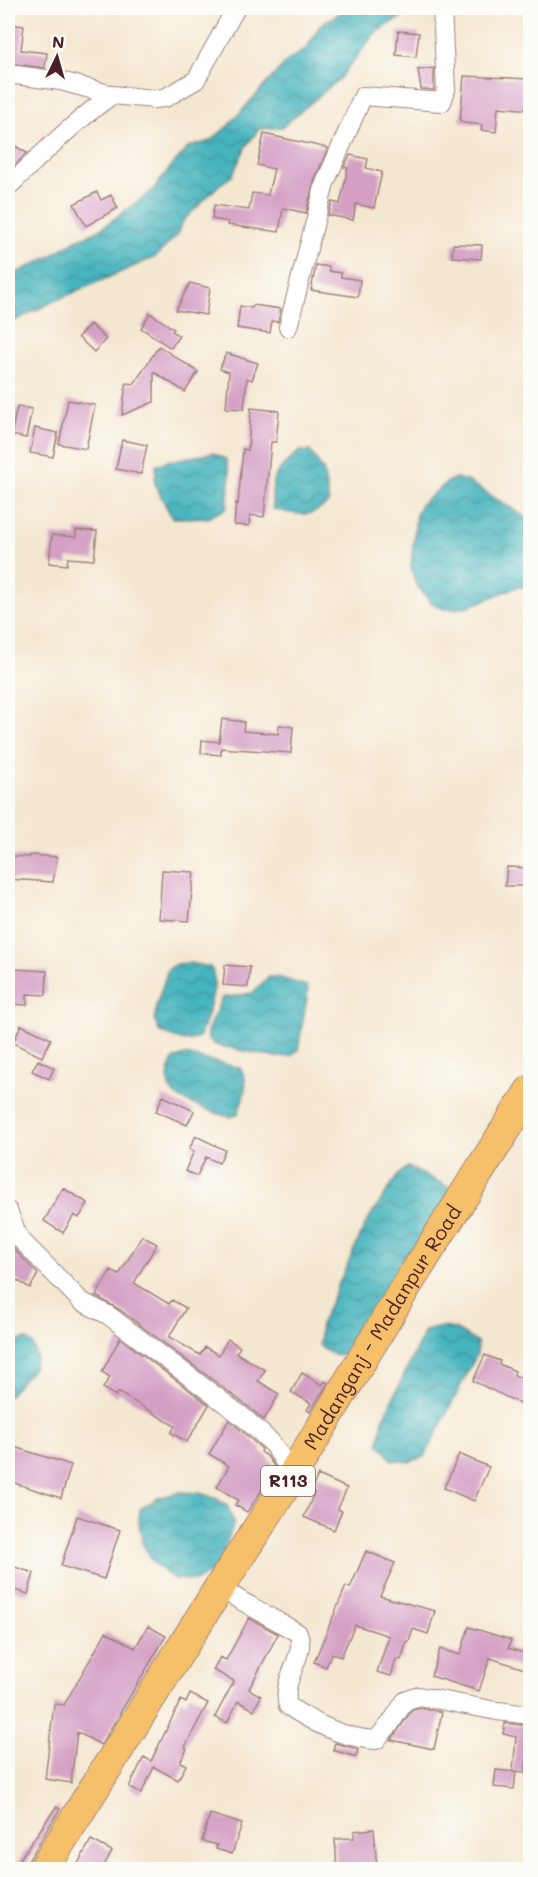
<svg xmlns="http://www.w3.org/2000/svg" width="538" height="1877" font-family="Mali,sans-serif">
	<defs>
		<pattern id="water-waves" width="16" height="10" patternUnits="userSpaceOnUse" patternTransform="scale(1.5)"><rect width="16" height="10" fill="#45b4bd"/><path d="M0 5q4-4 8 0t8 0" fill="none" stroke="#3c929a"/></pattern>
	</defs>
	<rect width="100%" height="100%" fill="#fdfcf7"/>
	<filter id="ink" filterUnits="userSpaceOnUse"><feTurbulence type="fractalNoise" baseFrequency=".0167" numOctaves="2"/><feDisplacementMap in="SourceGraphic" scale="12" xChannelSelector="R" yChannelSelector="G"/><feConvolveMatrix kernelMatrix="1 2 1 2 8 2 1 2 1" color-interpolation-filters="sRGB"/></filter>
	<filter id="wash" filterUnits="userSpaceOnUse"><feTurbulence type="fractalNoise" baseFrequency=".008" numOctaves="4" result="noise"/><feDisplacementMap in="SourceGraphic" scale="24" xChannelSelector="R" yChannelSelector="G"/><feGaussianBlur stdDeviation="1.35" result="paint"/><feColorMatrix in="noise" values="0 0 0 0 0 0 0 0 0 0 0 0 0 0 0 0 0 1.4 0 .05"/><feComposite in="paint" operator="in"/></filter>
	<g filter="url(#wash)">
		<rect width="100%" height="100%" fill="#f4e7d0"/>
		<path fill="url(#water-waves)" stroke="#486a74" stroke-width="1.5" d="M349,8H417L376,32L339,79L282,127L259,129L246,146L232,176L219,185L183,221L178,234L155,257L52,302L8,324V277L53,255L76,240L96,232L152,191L173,164L189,147L210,141L227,127L286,62L307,48L321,24Z
			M300,451H310L323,470L329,502C311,520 295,514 273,509C269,478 276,469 300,451Z
			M213,453L226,459L230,475L227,508L207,518H172L155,484L156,466L167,461Z
			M456,478L469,482L530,520V587H517L464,608L444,609L430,602L415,583L411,566L416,515L421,504L449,481Z
			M189,963L210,967C222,982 205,1018 200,1036C187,1046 172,1037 159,1031L155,1020L156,1006L168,969L176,964Z
			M269,977H277L307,986L308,991L298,1050L291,1056L275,1057L215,1045L208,1040L207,1031L222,998L252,993Z
			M185,1055L240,1068C251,1082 243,1097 238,1114L231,1117C220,1115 177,1100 172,1092C166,1084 168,1077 170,1069C171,1059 175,1058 185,1055Z
			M408,1167L457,1191L361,1352C345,1355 330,1358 319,1345L321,1323L367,1221L398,1175Z
			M442,1327L455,1329L478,1343L477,1354L425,1456L410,1462L392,1460L379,1443L383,1419L425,1331Z
			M26,1339L32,1344L37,1357L33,1368L8,1396V1343Z
			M181,1492L200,1493L217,1499L228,1507L234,1523L217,1569L197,1580L174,1579L154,1563L142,1543L139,1521L140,1509L158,1498Z"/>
		<g id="blocks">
			<path fill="#d49fc5" d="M8,24L24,26L21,50L47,53L45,68L8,63Z
				M398,31L419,33L416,57L396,55Z
				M434,68V90L421,89L418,70Z
				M464,76L531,79V110L498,107L496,132L481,130L482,125L464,123V122L460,121Z
				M264,134L328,148L315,179L306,213L283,208L279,232L227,225L228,222L212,219L214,205L249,210L252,193L268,195L274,169L257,165Z
				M8,142L27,153L8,172Z
				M350,155L368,159L366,168L382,172L374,208L356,204L353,220L328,215L332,202L340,204L348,168L344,167Z
				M97,192L101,200L111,195L118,208L86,226L74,204Z
				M453,244L482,245L481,259L452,257Z
				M316,265L329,267V271L341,273V277L360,280L358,297L311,290Z
				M190,283L210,288L206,315L176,310Z
				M253,305L281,309L278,322L272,321L270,333L237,328L240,306L252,308Z
				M150,313L174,329L172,331L179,336L171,348L141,328Z
				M90,324L106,339L94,352L78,337Z
				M159,346L198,372L185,392L154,372V402L122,415L126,383L134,384Z
				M226,353L258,363L252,380L247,378L244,409L226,408L229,372L220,369Z
				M68,400L95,405L86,449L59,444Z
				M17,407L32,409L26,438L11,435Z
				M251,408L279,411L276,442H271L264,517L250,515L249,526L234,525L236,503L238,504L243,449L248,450Z
				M35,428L58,433L53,457L30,453Z
				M122,440L147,445L141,474L116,469Z
				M76,530L97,531L94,560L68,558L67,565L49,563L52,535L76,537Z
				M222,719L244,722L243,731L278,734L279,725L293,727L291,753L221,748V755L201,753L202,740L219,742Z
				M30,855L57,857L53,882L8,879V856L30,857Z
				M507,867L531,868V886H505Z
				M162,870L194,872L189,921L159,919Z
				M225,965L250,967L248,987L223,985Z
				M13,969L47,971L46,995L27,994V1005L11,1004Z
				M21,1025L51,1039L42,1057L13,1043Z
				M38,1060L54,1068L49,1079L32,1071Z
				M163,1096L194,1111L187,1125L156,1111Z
				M196,1136L225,1150L219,1163L206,1157L197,1176L185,1171L194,1151L189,1149Z
				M63,1188L88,1203L79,1218L74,1215L63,1233L44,1221Z
				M142,1236L157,1244L134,1283L169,1304L172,1300L186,1308L169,1337L200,1355L205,1347L219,1355L228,1339L240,1347L236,1353L265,1370L258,1381L279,1394L264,1420L250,1408L120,1310L96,1296L111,1270L119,1275Z
				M8,1245L13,1248L38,1274L30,1288L8,1275Z
				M120,1338L209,1405L187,1442L171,1433L175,1426L118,1392L116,1396L103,1388L110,1377L102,1372Z
				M485,1355L500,1361L499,1364L515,1371L514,1375L531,1382V1409L473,1381Z
				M302,1373L322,1385L325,1381L328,1383L310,1412L307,1410L311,1403L291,1392Z
				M229,1420L262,1449L261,1452L267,1456L276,1469L247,1512L235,1505L238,1500L217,1487L229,1466L209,1454Z
				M8,1445L71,1465L61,1498L8,1481Z
				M459,1454L489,1467L474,1501L444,1488Z
				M318,1475L347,1488L338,1509L342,1511L334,1530L304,1517L314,1493L311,1491Z
				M77,1516L120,1530L104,1579L61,1566Z
				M366,1551L395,1563L380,1596L435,1611L428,1634L413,1629L409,1642L407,1641L401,1660L396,1659L391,1676L377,1672L389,1636L355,1625L341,1657L332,1653L326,1667L314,1662L346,1586L350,1588Z
				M8,1565L34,1573L28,1594L8,1588Z
				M249,1618L278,1634L249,1689L261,1696L254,1710L238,1701L227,1723L215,1717L234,1681L213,1670L220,1657L226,1660Z
				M148,1626L166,1636L101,1745L77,1732L71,1783L45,1779L54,1704L64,1705L106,1632L135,1648Z
				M469,1627L511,1640L508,1648L531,1655V1671L490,1658L479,1691L431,1676L440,1649L460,1655Z
				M190,1694L208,1703L185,1747L187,1749L180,1762L186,1765L178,1780L154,1767L141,1794L129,1787L144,1757L151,1761L181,1700L186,1703Z
				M420,1708L442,1712L434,1749L391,1740L412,1710Z
				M505,1723L531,1726L525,1772L513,1771L516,1737L503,1734Z
				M335,1743L358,1749L356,1757L333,1750Z
				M496,1770L516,1772L514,1789L494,1787Z
				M56,1807L60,1809L28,1861L26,1869H13Z
				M210,1814L242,1824L232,1854L216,1849L217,1845L202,1841Z
				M374,1829L377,1869H337L335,1839L354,1838V1831Z
				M91,1840L112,1851L102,1869H75Z"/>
		</g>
	</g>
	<g filter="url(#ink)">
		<use href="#blocks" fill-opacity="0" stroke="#9f837e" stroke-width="1.5"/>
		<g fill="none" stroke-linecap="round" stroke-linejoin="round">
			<defs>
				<path id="street" d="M8,74L61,81L112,95
					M8,187C42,154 74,122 112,95L154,99L165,98L196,80L236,8
					M288,327L325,183L363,96L442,102L446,90L442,8
					M8,1211L19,1238L81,1301L108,1315L243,1417L271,1442L293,1474
					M219,1588L298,1633C308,1655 280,1678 288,1706C316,1724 342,1738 376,1740L390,1724L405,1701L419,1696L497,1711L530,1715"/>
				<g id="primary">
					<path id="s1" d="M43,1870L219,1588L293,1474L402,1293L530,1091"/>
				</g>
			</defs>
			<use href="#street" stroke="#9f837e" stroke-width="20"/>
			<use href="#primary" stroke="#9f837e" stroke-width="32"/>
			<use href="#street" stroke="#fff" stroke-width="18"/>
			<use href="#primary" stroke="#f6c06b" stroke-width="30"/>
		</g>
	</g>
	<g text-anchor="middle" stroke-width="4.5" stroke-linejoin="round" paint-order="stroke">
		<rect fill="#fdfcf7" stroke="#806168" stroke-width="1.5" x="261" y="1466" width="54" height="30" rx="4.5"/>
		<g font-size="18" font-weight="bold" fill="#4a1f2b">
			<text x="288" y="1487">R113</text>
		</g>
		<g font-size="20" fill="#4a1f2b" stroke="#fdfcf7">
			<text dy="7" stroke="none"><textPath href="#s1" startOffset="640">Madanganj - Madanpur Road</textPath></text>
		</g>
	</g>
	<rect width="538" height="1877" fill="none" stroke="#fdfcf7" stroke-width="30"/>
	<g transform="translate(57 57) rotate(5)" stroke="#fdfcf7" stroke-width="4.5" paint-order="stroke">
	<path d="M0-4.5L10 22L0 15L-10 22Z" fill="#4a1f2b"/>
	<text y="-9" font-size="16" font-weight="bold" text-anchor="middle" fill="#4a1f2b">N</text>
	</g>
</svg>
